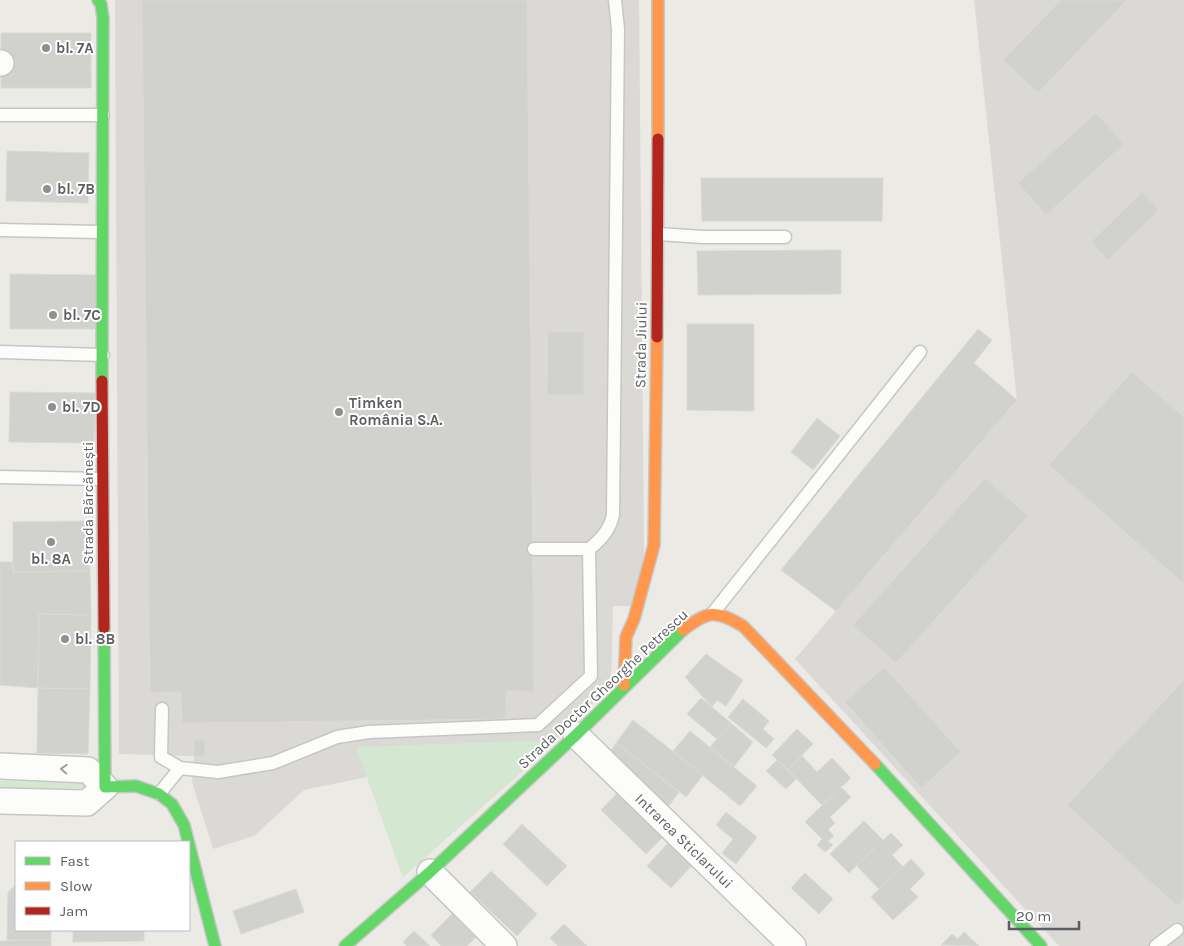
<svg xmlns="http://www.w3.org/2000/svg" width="1184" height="946" font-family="Karla,sans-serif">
	<rect width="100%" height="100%" fill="#ebeae5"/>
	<path fill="#dbd9d5" d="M115,0H639L644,554L633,606H613L611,685L546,750L403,877L367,777L304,790L254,836L213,849L192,782L194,756L119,754Z
		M974,0H1184V946H1059L795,659L1017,400Z"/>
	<path fill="#d3e7d1" d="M556,740L403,877L356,747Z
		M0,781L84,783V788H0Z"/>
	<path fill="#d1d1ce" stroke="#dad9d4" d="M142,0H527L534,692L507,690L505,719L182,723L181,692L150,693Z
		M1061,0H1127L1038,93L1003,60Z
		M1,33H91V88H1Z
		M1096,113L1124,144L1046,215L1018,183Z
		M7,151L89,153L88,203L6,201Z
		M701,178H883L882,221H702Z
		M1142,192L1159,210L1108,260L1091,242Z
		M841,250V294L698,295L697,251Z
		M10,274L96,275V329H10Z
		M687,324H754V411L687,410Z
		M978,329L992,340L974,363L1017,400L836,611L781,570Z
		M548,332H584V395H547Z
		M1132,372L1184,417V584L1049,465Z
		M10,392L95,393L94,443L9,442Z
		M817,418L840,436L813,470L791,452Z
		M985,478L1028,516L896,663L853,625Z
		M89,521L90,571L13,572V522Z
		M0,562H13V572L90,571L91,615L39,614L38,688L0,685Z
		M39,614L91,615L90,689L38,688Z
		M706,654L743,680L726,706L717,700L712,707L685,677Z
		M884,667L961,752L921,788L845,702Z
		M1184,680V898L1177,906L1067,805Z
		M38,688L90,689L88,754L37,753Z
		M701,698L731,723L717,739L687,714Z
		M743,699L769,721L763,729L774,739L766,748L728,717Z
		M633,720L703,775L686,797L616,743Z
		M731,723L753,742L734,767L710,747Z
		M797,729L813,744L788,770L772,755Z
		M690,731L757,786L740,806L673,751Z
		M194,740H205V756H194Z
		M616,743L679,792L667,808L608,756Z
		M802,756L817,772L832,758L851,778L822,805L788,770Z
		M777,760L796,779L786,789L766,771Z
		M841,787L851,797L830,817L835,823L828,830L834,836L828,841L833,845L825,852L817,845L822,839L805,822Z
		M621,789L667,833L646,854L601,810Z
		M726,812L757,837L736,864L722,853L733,839L716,825Z
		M864,821L883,840L849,873L830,854Z
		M522,824L567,866L547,886L503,844Z
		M891,833L903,845L892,855L903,867L879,889L856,865Z
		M670,841L694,863L671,888L647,866Z
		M911,859L925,874L910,889L918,897L893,920L871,897Z
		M491,871L537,914L517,936L470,892Z
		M805,873L833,899L819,914L791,888Z
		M16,885V930H73L51,931V940H7L8,892Z
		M296,889L304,912L241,934L233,911Z
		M454,912L477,936L467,946H441L431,935Z
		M564,924L587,946H558L550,938Z
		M73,930H144V941L73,942Z
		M414,931L430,946H407L403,942Z
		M964,932L979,946L941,945L952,934L958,939Z
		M51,940V946H0V941Z"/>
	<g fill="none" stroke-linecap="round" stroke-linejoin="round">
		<defs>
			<path id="lane" d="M0,115H103
				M0,230L101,232
				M658,234L703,237H785
				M0,352L103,355
				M0,477L102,479
				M534,549H589
				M713,613L920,352
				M180,768L218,772L273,763L337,737L369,732L538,725L591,676L589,549C601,540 610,530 613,515L618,29L615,0
				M159,794L180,768L161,757L162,709
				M1156,946L1177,930"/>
			<path id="street" d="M0,63H1
				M576,735L793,946
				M0,766L88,770L105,787L87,803L0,801
				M430,872L504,946"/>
			<path id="fast" d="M98,0L101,4L103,18L102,381
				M104,628L105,787L136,786L159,794L172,804L184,825L215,946
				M875,764L1041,946
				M345,946L430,872L576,735L683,630"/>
			<path id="slow" d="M658,0V139
				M683,630C708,611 715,609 743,626L875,764
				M624,685L626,637L634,619L654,545L657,337"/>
			<path id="jam" d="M657,337L658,139
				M102,381L104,628"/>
		</defs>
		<use href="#lane" stroke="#c6c6c6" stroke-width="15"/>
		<use href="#street" stroke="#c6c6c6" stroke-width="28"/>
		<use href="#fast" stroke="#c8c7c7" stroke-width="14"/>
		<use href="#slow" stroke="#c8c7c7" stroke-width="14"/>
		<use href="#jam" stroke="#c8c7c7" stroke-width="14"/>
		<use href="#lane" stroke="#fcfcfb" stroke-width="12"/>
		<use href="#street" stroke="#fcfcfb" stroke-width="25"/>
		<use href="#fast" stroke="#63d668" stroke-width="11"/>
		<use href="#slow" stroke="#ff974d" stroke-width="11"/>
		<use href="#jam" stroke="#b3261e" stroke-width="11"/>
	</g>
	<defs><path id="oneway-chevron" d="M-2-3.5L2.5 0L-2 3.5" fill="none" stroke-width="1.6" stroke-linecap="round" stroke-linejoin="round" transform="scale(1.25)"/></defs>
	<use stroke="#9b9da0" href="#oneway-chevron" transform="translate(64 769) rotate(-177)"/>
	<g fill="#8d8f90" stroke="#fff" stroke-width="2">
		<circle cx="46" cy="48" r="5"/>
		<circle cx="47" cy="189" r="5"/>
		<circle cx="53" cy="315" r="5"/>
		<circle cx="52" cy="407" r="5"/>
		<circle cx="339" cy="412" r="5"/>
		<circle cx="51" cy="542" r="5"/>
		<circle cx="65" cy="639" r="5"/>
	</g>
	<g text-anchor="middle" stroke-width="4" stroke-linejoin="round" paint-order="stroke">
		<g font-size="15" font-weight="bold" fill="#5b5e63" stroke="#fff" text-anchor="start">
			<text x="56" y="53">bl. 7A</text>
			<text x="57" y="194">bl. 7B</text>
			<text x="63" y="320">bl. 7C</text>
			<text x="349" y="408">Timken<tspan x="349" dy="17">România S.A.</tspan></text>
			<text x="62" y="412">bl. 7D</text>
			<text x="51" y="564" text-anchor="middle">bl. 8A</text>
			<text x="75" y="644">bl. 8B</text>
		</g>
		<g font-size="15" fill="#5b5e63" stroke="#fff">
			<text transform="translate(641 345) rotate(-89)" y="5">Strada Jiului</text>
			<text transform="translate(88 503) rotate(-90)" y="5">Strada Bărcănești</text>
			<text transform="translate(603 689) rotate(-43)" y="5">Strada Doctor Gheorghe Petrescu</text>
			<text transform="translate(684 841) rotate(44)" y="5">Intrarea Sticlarului</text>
		</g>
	</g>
	<rect x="15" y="841" width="175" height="90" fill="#ffffff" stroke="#bdbfc1"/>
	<rect x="25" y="857" width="25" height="8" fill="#63d668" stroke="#bdbfc1"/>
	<text x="60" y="866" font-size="15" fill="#5b5e63">Fast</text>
	<rect x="25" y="882" width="25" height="8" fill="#ff974d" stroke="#bdbfc1"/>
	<text x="60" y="891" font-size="15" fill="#5b5e63">Slow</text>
	<rect x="25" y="907" width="25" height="8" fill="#b3261e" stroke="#bdbfc1"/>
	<text x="60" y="916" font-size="15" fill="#5b5e63">Jam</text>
	<path d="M1009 921v8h70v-8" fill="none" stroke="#5b5e63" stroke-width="2.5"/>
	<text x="1016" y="921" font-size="15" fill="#5b5e63" stroke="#ffffff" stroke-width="4" paint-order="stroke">20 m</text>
</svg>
